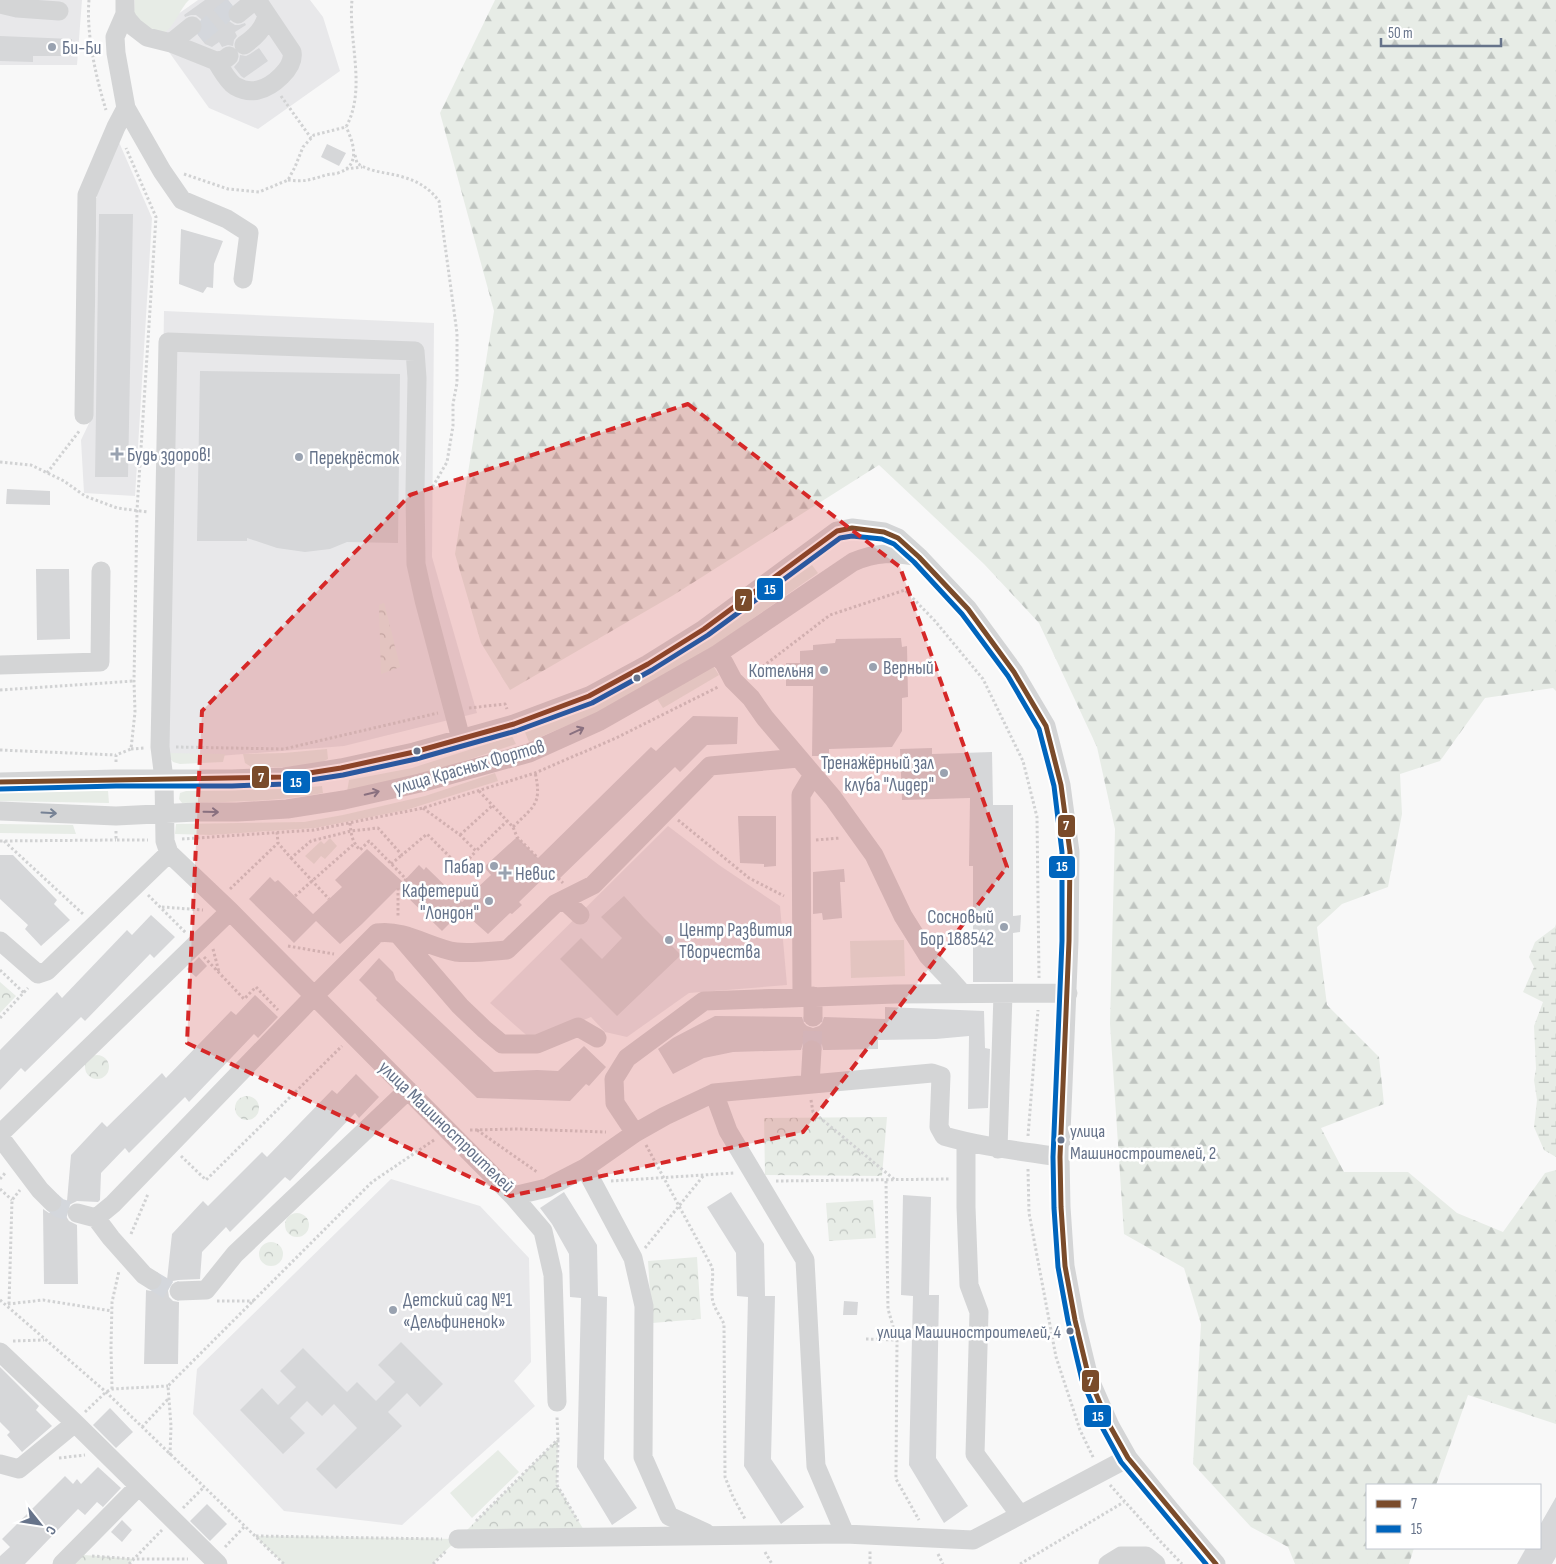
<svg xmlns="http://www.w3.org/2000/svg" width="1556" height="1564" font-family="'Sofia Sans Condensed',sans-serif">
	<defs>
		<pattern id="forest-firs" width="22" height="20" patternUnits="userSpaceOnUse" patternTransform="scale(1.25)"><rect width="22" height="20" fill="#e7ece6"/><path d="M5 1l3.5 6h-7zM16 11l3.5 6h-7z" fill="#bfc4c0"/></pattern>
		<pattern id="wetland-marsh" width="20" height="14" patternUnits="userSpaceOnUse" patternTransform="scale(1.25)"><rect width="20" height="14" fill="#e7ece6"/><path d="M1 5h8M5 5V1M11 12h8M15 12V8" fill="none" stroke="#bfc4c0"/></pattern>
		<pattern id="park-crowns" width="20" height="18" patternUnits="userSpaceOnUse" patternTransform="scale(1.25)"><rect width="20" height="18" fill="#e7ece6"/><path d="M2 6a3 3 0 1 1 6 0M12 15a3 3 0 1 1 6 0" fill="none" stroke="#bfc4c0"/></pattern>
	</defs>
	<rect width="100%" height="100%" fill="#f8f8f8"/>
	<path fill="#e8e8ea" d="M0,0H82L77,65H0Z
		M198,0H310L323,17L340,71L258,129L209,108L154,31Z
		M115,133L152,218L135,496L84,493L81,440L93,415L97,179Z
		M164,311L434,323L432,557L477,713L344,746L157,761Z
		M668,826L719,865L780,906L787,985L689,993L627,1037L605,1032L591,1017L533,1041L490,1003Z
		M391,1179L480,1206L529,1258L531,1362L514,1381L535,1406L402,1525L284,1511L193,1414L197,1369Z"/>
	<path fill="#e7ece6" d="M135,0H189C181,7 172,31 163,33C159,34 154,32 150,32L134,13Z
		M812,565L818,573L711,648L598,712L529,742L524,730L706,638Z
		M710,661L719,675L663,708L654,694Z
		M512,736L516,744L413,778L347,792L349,780L412,768Z
		M327,749L328,759L320,763L286,767L253,768L245,763L243,754L284,753Z
		M167,753L225,754L223,762L180,764L173,762Z
		M495,773L498,781L406,810L315,828L211,835L175,834L176,824L304,822L343,815L425,796Z
		M322,786L323,793C277,802 229,802 182,803L179,799L180,793L186,791L285,789Z
		M0,791H108L109,803L0,801Z
		M0,824L73,825L76,834L0,833Z
		M330,838L337,846L325,859L321,856L314,864L305,856L321,841L324,844Z
		M904,940L905,976L851,978L850,941Z
		M498,1450L519,1472L472,1518L450,1493Z
		M255,1536L458,1539L432,1564H284Z"/>
	<path fill="url(#forest-firs)" d="M495,0H1556V691L1553,688L1485,698L1440,761L1400,774L1402,814L1388,887L1342,904L1317,927L1327,1005L1379,1057L1384,1104L1321,1128L1344,1172H1408L1457,1213L1503,1232L1545,1173L1556,1170V1424L1468,1395L1436,1485H1367V1548H1414L1409,1564H1295L1288,1547L1251,1527L1193,1464L1201,1324L1184,1268L1124,1234L1110,1024L1115,829L1097,747L1039,623L984,564L879,465L672,596L510,690L481,643L455,554L494,311L440,113Z"/>
	<path fill="url(#wetland-marsh)" d="M1556,924V1157L1544,1150L1534,1127L1537,1100L1534,1080L1536,1069L1534,1026L1543,1002L1523,992L1534,967L1529,957L1535,942L1555,927Z"/>
	<path fill="url(#park-crowns)" d="M384,603L400,667L381,674L379,605Z
		M0,982L16,996L0,1013Z
		M85 1067a12 12 0 1 1 24 0a12 12 0 1 1-24 0Z
		M235 1108a12 12 0 1 1 24 0a12 12 0 1 1-24 0Z
		M887,1117L882,1176L765,1175L764,1118Z
		M873,1200L876,1238L829,1241L826,1203Z
		M285 1225a12 12 0 1 1 24 0a12 12 0 1 1-24 0Z
		M259 1254a12 12 0 1 1 24 0a12 12 0 1 1-24 0Z
		M697,1257L701,1319L652,1323L648,1261Z
		M558,1439L557,1485L588,1537L458,1539Z
		M72,1554L134,1559L129,1564H62Z"/>
	<path fill="#d6d7d9" d="M205,0H228L232,5L227,11V15L229,21L235,25H239L245,23L246,25L235,32L237,36L234,40L233,46L228,45L222,47L219,42L212,47L205,44L198,35L203,30V25L201,19L196,15H191L185,17L184,15Z
		M0,36L72,39L71,56H33V62L0,61Z
		M259,48L268,61L244,78L241,76L234,67L239,61L240,55L246,56L250,54Z
		M327,144L346,153L339,166L321,157Z
		M99,214H133L128,477H95Z
		M181,229L223,241L214,264L213,288L207,287L203,293L179,284Z
		M200,371L400,374L398,543L347,542L330,549L305,552L277,548L247,538V541H197Z
		M7,489L50,491V505L6,504Z
		M36,569H69L70,639L37,640Z
		M901,638L902,647L907,646L908,697L902,698V731L892,747L829,749V756H812L813,686H786V663H800V651L813,650V645L835,643L836,639Z
		M693,716L738,717L737,744L707,745L680,772L675,767L559,879L551,871L519,902L522,905L512,914L510,913L488,934L462,911L442,931L398,888L362,924L340,944L316,921L294,943L249,899L270,877L275,882L278,880L313,914L342,887L335,880L367,849L403,882L419,865L424,870L426,867L462,902L491,875L484,867L517,837L538,858L651,747L656,751Z
		M932,748V754L992,752L993,805H1013V916L1021,915L1020,932L1013,933V982H973V866H969L970,798L902,800L900,749Z
		M738,816H776V866L764,867V864L740,863Z
		M0,855H13L57,900L54,904L70,920L41,946L25,929L28,925L0,899Z
		M844,869L845,882H840L842,918L823,920L822,913L813,914V872Z
		M624,896L644,918L681,955L617,1016L560,959L581,938L602,959L622,938L601,917Z
		M151,915L175,937L154,958L150,954L85,1021L81,1017L25,1072L21,1068L0,1090V1050L57,992L62,998L127,930L132,935Z
		M199,957L207,966L196,977L187,969Z
		M379,958L393,972L396,980L494,1072L537,1070L558,1071L584,1046L606,1067L589,1086L586,1084L570,1101L477,1098L376,1000L377,998L359,980Z
		M255,995L278,1017L258,1038L254,1034L189,1102L185,1097L129,1153L125,1148L101,1173L100,1200L98,1202L77,1201L69,1205L66,1211V1216L69,1221L77,1225L78,1284H44L43,1209L49,1213H54L60,1210L63,1201H74H67L71,1155L102,1122L107,1127L162,1073L166,1078L231,1011L236,1015Z
		M885,1007L984,1011L985,1048L990,1049L988,1108L968,1109L969,1036L936,1039L878,1040V1049L827,1050H823L822,1045L819,1041L812,1039L807,1040L803,1043L801,1050L733,1052L704,1058L673,1074L658,1049L673,1038L715,1016L802,1017L804,1023L807,1026L813,1028L819,1026L822,1023L824,1017L885,1019Z
		M356,1074L379,1097L359,1118L355,1113L290,1181L285,1177L230,1232L226,1227L202,1252L200,1279L178,1280L173,1281L169,1285L168,1291L169,1297L173,1301L179,1302L178,1364H144L146,1290L151,1291L157,1290L161,1286L163,1280H167L172,1234L203,1201L208,1206L262,1152L267,1157L332,1090L337,1094Z
		M564,1192L597,1245L598,1296L607,1297L604,1459L637,1508L612,1525L577,1467L581,1298L570,1297L569,1254L552,1224L540,1208Z
		M731,1192L764,1244L765,1296H775L771,1459L804,1507L781,1524L744,1466L748,1297L737,1296L736,1253L707,1207Z
		M903,1195L931,1197L929,1295H939L936,1458L968,1506L944,1523L909,1465L913,1296L901,1295Z
		M844,1301L858,1302L857,1315H843Z
		M401,1342L443,1384L420,1407L407,1393L388,1412L402,1426L336,1489L316,1469L357,1428L334,1404L322,1416L307,1401L290,1418L305,1433L283,1454L240,1410L262,1388L278,1405L296,1387L280,1371L303,1348L347,1392L357,1382L376,1401L395,1382L378,1365Z
		M0,1367L39,1406L36,1410L52,1426L22,1452L7,1435L10,1432L0,1422Z
		M110,1408L133,1432L116,1448L93,1425Z
		M98,1467L121,1488L103,1507L97,1502L85,1515L78,1509L25,1564H0V1556L10,1547L2,1539L65,1476L73,1484L77,1479L81,1484Z
		M1556,1497V1557L1552,1564H1517L1526,1548H1540V1525Z
		M207,1504L227,1524L210,1541L190,1521Z
		M122,1520L132,1530L122,1542L111,1532Z"/>
	<g fill="none" stroke-linecap="round" stroke-linejoin="round">
		<path stroke="#d4d7dc" stroke-width="19" stroke-dasharray="19 9" stroke-linecap="butt" d="M198,35L233,6
			M812,1050L813,1017
			M52,1202L59,1208L77,1213
			M152,1280L170,1291H179"/>
		<path stroke="#d1d2d3" stroke-width="3" stroke-dasharray="2.5 2.5" stroke-linecap="butt" d="M89,0C86,33 96,78 106,110
			M281,96L311,138
			M355,155L357,163C371,173 387,172 403,177C418,181 430,189 439,201L457,333V383L453,404V426L447,462L432,488
			M346,169L362,167
			M184,174L228,189L259,192L288,180L295,167L303,147L314,135L346,127C367,89 348,41 352,0
			M288,180C305,182 310,180 326,175C330,174 334,174 338,173C361,166 354,143 346,127
			M0,462L31,465L64,481L85,496L117,508L148,512
			M47,473L80,430
			M751,672L753,674L830,615L905,590L935,621L983,679L1023,761L1037,817L1039,978
			M0,690L134,681
			M469,708L505,704L507,709
			M176,747L284,749L438,713
			M131,749L145,748
			M0,750L116,755
			M116,762V755L131,749L135,712L134,681L137,510L156,217L126,148
			M479,791L513,827L517,837L538,858
			M423,808L460,835L476,851L507,821
			M678,820L749,878L784,896
			M350,823C351,834 352,842 360,850L369,841L406,879L404,882
			M513,827C535,805 542,804 535,772
			M116,831V840H148
			M277,832L278,843L291,858L311,841L351,831L378,828L402,855L427,834L461,868L476,851
			M460,835L493,805
			M182,839L314,830L423,808L535,773L616,738L718,687
			M816,840L840,838
			M0,841L116,840
			M4,841L83,914
			M291,858L329,899
			M391,864L402,855
			M551,871L563,883
			M398,888V918
			M230,889L278,843
			M148,895L186,933
			M295,896L354,844
			M162,907L203,910
			M288,946L334,954
			M213,949L219,972
			M204,957L244,999L256,987L278,1010
			M0,970L24,993
			M0,1018L28,988
			M811,1100L813,1112L895,1180
			M470,1130L517,1129L606,1132
			M477,1130L537,1172
			M1028,1136L1038,1010
			M646,1145L712,1267C714,1277 711,1285 712,1295C712,1306 720,1315 724,1324L725,1477L733,1497L745,1519
			M181,1156L206,1180L342,1046
			M1028,1169L1029,1213L1056,1357L1080,1430L1094,1459
			M0,1179L6,1172
			M611,1181L734,1173
			M776,1181L950,1179
			M886,1181L888,1309L897,1340L896,1479L919,1520
			M0,1189L12,1200
			M131,1234L148,1194
			M645,1248L704,1175
			M0,1300L106,1392L284,1564
			M217,1301H254
			M8,1304L43,1300L112,1311
			M9,1304L12,1200L20,1190
			M866,1339L897,1340
			M13,1341L44,1340
			M112,1389L111,1348L112,1302L119,1271
			M85,1412L106,1392L112,1389L168,1386
			M142,1427L169,1398
			M558,1440L557,1485L578,1521
			M170,1455L171,1426L168,1386L372,1182L434,1140
			M59,1458L85,1455
			M1110,1485L1161,1542L1182,1564
			M183,1508L204,1487
			M476,1521L558,1439L557,1417
			M256,1536L442,1539
			M225,1547L245,1526
			M765,1552L772,1564
			M938,1554L943,1564
			M92,1556L134,1559H188
			M129,1564L162,1530
			M433,1564L446,1551
			M870,1564V1551
			M1020,1564L1124,1502"/>
		<path stroke="#d4d5d6" stroke-width="19" d="M125,0V14L128,20L134,27L147,37L171,43L216,61L224,60L229,56
			M0,4L17,8L59,11
			M125,14L115,37L116,53L126,108L162,171L182,200L227,219L249,233L243,279
			M238,14L255,0
			M171,43L192,26
			M244,45C255,37 264,29 267,15
			M216,61C221,68 227,81 235,86C242,90 250,92 258,90C272,87 295,68 292,52L257,0
			M84,415L87,195L116,127L126,108
			M716,655L724,663L733,680L751,698L765,718L833,798L874,855L903,916L928,956L948,977L963,994
			M0,665L100,662L101,571
			M461,739L424,600L416,564L415,491L417,378L415,351L168,342L160,747L164,779L165,841L169,853L230,911L513,1196L547,1188L554,1184L585,1168L635,1133L665,1116L714,1093L932,1073L941,1076L939,1127L944,1136C982,1147 1021,1151 1060,1157
			M0,782L116,779H232L284,777L341,768L414,752L514,724L589,696L648,664L704,629L837,531L852,528L884,532L898,538L919,557L968,609L1014,672L1046,726L1061,785L1070,852L1069,941L1060,1157L1061,1207L1065,1266L1075,1320L1089,1378L1110,1426L1128,1458L1171,1511L1216,1564
			M0,811L116,816L196,812H237L287,809L344,800L420,783L529,753L600,721L716,655L853,562C876,552 894,552 919,557
			M564,900L580,915
			M398,934L460,1006L484,1029L502,1044H537L578,1027L597,1038
			M0,941L38,974L47,971L169,853
			M813,996V1017
			M802,997L801,795L813,775
			M810,1084L812,1050
			M714,1093L728,1131L805,1260L816,1466L845,1534
			M635,1133L615,1103L614,1079L627,1058L704,1001L895,994L1068,993
			M0,1134L230,911
			M0,1137L40,1190L52,1202
			M966,1143V1207L969,1285L979,1312L975,1454L1020,1515
			M998,1149L1003,994
			M585,1168L633,1258L644,1306L643,1457L669,1516L706,1533
			M513,1196L543,1231L553,1275L557,1402
			M77,1213L96,1218L111,1238L144,1275L152,1280
			M96,1218L113,1204L314,996L377,933C405,929 430,948 456,952C469,954 494,951 507,950L555,904L593,885L710,766L799,758
			M179,1291L206,1290L235,1254L408,1090
			M0,1352L75,1423L218,1564
			M0,1464L19,1469L75,1423
			M458,1539L845,1534L973,1540L1128,1458
			M62,1564L139,1486
			M1108,1564L1121,1556H1146L1156,1564"/>
		<defs>
			<path id="bus-1" d="M0,782L284,777L341,768L414,752L514,724L589,696L648,664L704,629L837,531L852,528L884,532L898,538L919,557L968,609L1014,672L1046,726L1061,785L1070,852L1069,941L1060,1157L1061,1207L1065,1266L1075,1320L1089,1378L1110,1426L1128,1458L1216,1564"/>
			<path id="bus-2" d="M0,789L116,786H232L285,784L343,775L416,759L516,731L592,703L652,670L708,635L840,538L852,536L882,539L894,544L914,562L962,614L1008,676L1039,729L1054,786L1062,852V941L1053,1157L1054,1208L1058,1267L1068,1321L1082,1380L1103,1429L1121,1462L1206,1564"/>
		</defs>
		<use href="#bus-1" stroke="#fff" stroke-width="9"/>
		<use href="#bus-2" stroke="#fff" stroke-width="9"/>
		<use href="#bus-1" stroke="#7a4b2a" stroke-width="5"/>
		<use href="#bus-2" stroke="#0065bd" stroke-width="5"/>
	</g>
	<defs><path id="oneway-shaft" d="M-6 0H5M1.5-3L5.5 0L1.5 3" fill="none" stroke-width="1.6" stroke-linecap="round" stroke-linejoin="round" transform="scale(1.25)"/></defs>
	<g stroke="#768295">
		<use href="#oneway-shaft" transform="translate(577 731) rotate(-25)"/>
		<use href="#oneway-shaft" transform="translate(372 793) rotate(-13)"/>
		<use href="#oneway-shaft" transform="translate(211 812) rotate(1)"/>
		<use href="#oneway-shaft" transform="translate(49 813) rotate(3)"/>
	</g>
	<path fill="#d62828" fill-opacity="0.2" stroke="#d62828" stroke-width="4" stroke-dasharray="10 6" stroke-linejoin="round" d="M688,404L900,567L1007,867L803,1132L510,1196L187,1043L202,711L410,495Z"/>
	<g fill="#99a2b0" stroke="#fff" stroke-width="2">
		<circle cx="52" cy="47" r="5"/>
		<path d="M114.5 446.5h5v5h5v5h-5v5h-5v-5h-5v-5h5z"/>
		<circle cx="299" cy="457" r="5"/>
		<circle cx="873" cy="667" r="5"/>
		<circle cx="824" cy="670" r="5"/>
		<circle cx="944" cy="773" r="5"/>
		<circle cx="494" cy="866" r="5"/>
		<path d="M502.5 865.5h5v5h5v5h-5v5h-5v-5h-5v-5h5z"/>
		<circle cx="489" cy="901" r="5"/>
		<circle cx="1004" cy="927" r="5"/>
		<circle cx="669" cy="940" r="5"/>
		<circle cx="393" cy="1310" r="5"/>
	</g>
	<g fill="#66738a" stroke="#fff" stroke-width="2">
		<circle cx="637" cy="678" r="4.5"/>
		<circle cx="417" cy="751" r="4.5"/>
		<circle cx="1061" cy="1140" r="4.5"/>
		<circle cx="1070" cy="1331" r="4.5"/>
	</g>
	<g text-anchor="middle" stroke-width="5" stroke-linejoin="round" paint-order="stroke">
		<g font-size="18" fill="#66738a" stroke="#fff" text-anchor="start">
			<text x="1070" y="1137">улица<tspan x="1070" dy="22">Машиностроителей, 2</tspan></text>
			<text x="1061" y="1338" text-anchor="end">улица Машиностроителей, 4</text>
		</g>
		<g font-size="19" fill="#66738a" stroke="#fff" text-anchor="start">
			<text x="62" y="54">Би-Би</text>
			<text x="127" y="461">Будь здоров!</text>
			<text x="309" y="464">Перекрёсток</text>
			<text x="883" y="674">Верный</text>
			<text x="814" y="677" text-anchor="end">Котельня</text>
			<text x="934" y="769" text-anchor="end">Тренажёрный зал<tspan x="934" dy="22">клуба "Лидер"</tspan></text>
			<text x="484" y="873" text-anchor="end">Пабар</text>
			<text x="515" y="880">Невис</text>
			<text x="479" y="897" text-anchor="end">Кафетерий<tspan x="479" dy="22">"Лондон"</tspan></text>
			<text x="994" y="923" text-anchor="end">Сосновый<tspan x="994" dy="22">Бор 188542</tspan></text>
			<text x="679" y="936">Центр Развития<tspan x="679" dy="22">Творчества</tspan></text>
			<text x="403" y="1306">Детский сад №1<tspan x="403" dy="22">«Дельфиненок»</tspan></text>
		</g>
		<g font-size="19" fill="#66738a" stroke="#fff">
			<text transform="translate(469 766) rotate(-16)" y="7">улица Красных Фортов</text>
			<text transform="translate(447 1126) rotate(44)" y="7">улица Машиностроителей</text>
		</g>
	</g>
	<g stroke="#fff" stroke-width="2">
		<rect x="756" y="577" width="28" height="24" rx="5" fill="#0065bd"/>
		<rect x="734" y="588" width="19" height="24" rx="5" fill="#7a4b2a"/>
		<rect x="251" y="765" width="19" height="24" rx="5" fill="#7a4b2a"/>
		<rect x="282" y="770" width="29" height="24" rx="5" fill="#0065bd"/>
		<rect x="1057" y="814" width="19" height="24" rx="5" fill="#7a4b2a"/>
		<rect x="1048" y="855" width="28" height="24" rx="5" fill="#0065bd"/>
		<rect x="1081" y="1369" width="19" height="24" rx="5" fill="#7a4b2a"/>
		<rect x="1083" y="1404" width="29" height="24" rx="5" fill="#0065bd"/>
	</g>
	<g font-size="14" text-anchor="middle" font-weight="bold" fill="#fff">
		<text x="770" y="594">15</text>
		<text x="743" y="605">7</text>
		<text x="261" y="782">7</text>
		<text x="296" y="787">15</text>
		<text x="1066" y="830">7</text>
		<text x="1062" y="871">15</text>
		<text x="1090" y="1386">7</text>
		<text x="1098" y="1421">15</text>
	</g>
	<rect x="1366" y="1484" width="175" height="65" fill="#ffffff" stroke="#c2c7d0"/>
	<rect x="1376" y="1500" width="25" height="8" fill="#7a4b2a" stroke="#c2c7d0"/>
	<text x="1411" y="1509" font-size="15" fill="#66738a">7</text>
	<rect x="1376" y="1525" width="25" height="8" fill="#0065bd" stroke="#c2c7d0"/>
	<text x="1411" y="1534" font-size="15" fill="#66738a">15</text>
	<g transform="translate(40 1524) rotate(120)" stroke="#ffffff" stroke-width="4" paint-order="stroke">
	<path d="M0-4L9 19L0 12L-9 19Z" fill="#66738a"/>
	<text y="-8" font-size="14" font-weight="bold" text-anchor="middle" fill="#66738a">С</text>
	</g>
	<path d="M1381 38v8h120v-8" fill="none" stroke="#66738a" stroke-width="2.5"/>
	<text x="1388" y="38" font-size="15" fill="#66738a" stroke="#ffffff" stroke-width="4" paint-order="stroke">50 m</text>
</svg>
